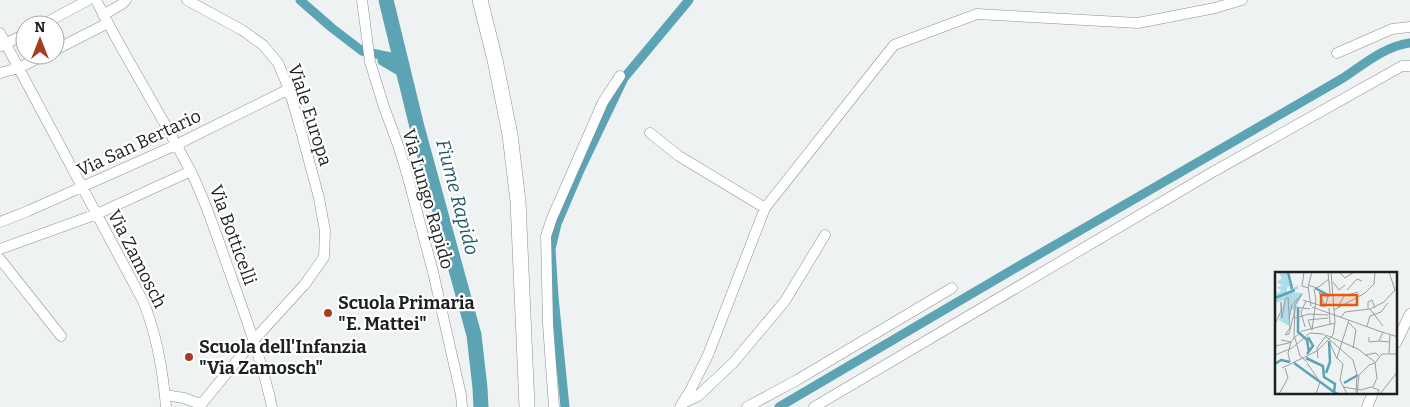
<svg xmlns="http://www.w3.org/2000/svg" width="1410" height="407" font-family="Bitter,serif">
	<rect width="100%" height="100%" fill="#eef2f3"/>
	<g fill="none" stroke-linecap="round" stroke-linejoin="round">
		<path stroke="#5ca3b4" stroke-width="9" d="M300,0L332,28L362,51L400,59
			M382,61L404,74
			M565,407L554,297L551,249L557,224L580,170L624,78L689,0
			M779,407L1024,263L1343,78C1363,65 1385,46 1410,43"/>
		<path stroke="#5ca3b4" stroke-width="15" d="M386,0L417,127L474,335L480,388L481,407"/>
		<defs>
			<path id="minor" d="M96,0C125,58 160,112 190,170C205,199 215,231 226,262C243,310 261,357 272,407
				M187,0L242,30L263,45L278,63L289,89L301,131L319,198L325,231L324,257L305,284L254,340L199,407
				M362,0L370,62L384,107L398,145L407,174L433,272L461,395L462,407
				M103,15L122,4L126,0
				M42,25L88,0
				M0,33L143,301C157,335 163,371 166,407
				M1,46L25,34
				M55,50L108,23
				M1337,53L1392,29L1410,27
				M0,73L19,68L44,55
				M650,133L679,156L765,208
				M0,222L28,211L176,145L289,89
				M0,249L97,214L191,171
				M0,259L61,336
				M1396,343L1410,314
				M165,395L184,398L200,404
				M683,403L698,396L733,363L785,301L825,235
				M554,407L548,324L546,236L552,218L603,102L620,76
				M680,407L690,391L708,355L765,208L894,45L977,14L1138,23L1215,8L1242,0
				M747,407L797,380L952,288
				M814,407L1211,173L1402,66H1410
				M1367,407L1373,393"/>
			<path id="highway" d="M480,0L495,60L510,135L518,201L527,407"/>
		</defs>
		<use href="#minor" stroke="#8e9192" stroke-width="11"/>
		<use href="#highway" stroke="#8e9192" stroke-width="16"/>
		<use href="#minor" stroke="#fff" stroke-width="10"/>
		<use href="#highway" stroke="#fff" stroke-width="15"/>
	</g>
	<g fill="#a63d21" stroke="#fff" stroke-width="2">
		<circle cx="328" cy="313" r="5"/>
		<circle cx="189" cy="357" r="5"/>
	</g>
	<g text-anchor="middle" stroke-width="4.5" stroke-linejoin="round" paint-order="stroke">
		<g font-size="18" fill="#1e2020" stroke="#fff">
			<text transform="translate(310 115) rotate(72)" y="6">Viale Europa</text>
			<text transform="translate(139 143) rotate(-25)" y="6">Via San Bertario</text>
			<text transform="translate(428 199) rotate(74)" y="6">Via Lungo Rapido</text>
			<text transform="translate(233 235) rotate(70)" y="6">Via Botticelli</text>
			<text transform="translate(137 259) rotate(63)" y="6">Via Zamosch</text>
		</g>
		<g font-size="18" font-weight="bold" fill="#1e2020" stroke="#fff" text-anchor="start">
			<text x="338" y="309">Scuola Primaria<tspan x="338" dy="21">"E. Mattei"</tspan></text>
			<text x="199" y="353">Scuola dell'Infanzia<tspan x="199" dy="21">"Via Zamosch"</tspan></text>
		</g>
		<g font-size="19" font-style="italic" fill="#1c5765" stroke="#fff">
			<text transform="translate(458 197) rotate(75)" y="7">Fiume Rapido</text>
		</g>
	</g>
	<g transform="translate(1275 272)">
		<rect width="122" height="122" fill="#eef2f3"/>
		<path d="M3,0H13L14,12H20L15,14L17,17L23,13V17L15,18V14L12,16V20L28,21L19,39L16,37L14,54L4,48L9,28L0,31V20L4,21L6,18L2,16L7,13L2,10L7,6Z" fill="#acddea"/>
		<path fill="none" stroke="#5ca3b4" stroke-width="2.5" d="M13,0L17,17M40,16L55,24M0,26L20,18M23,36V60L32,68L34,80M32,82L38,74L33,65M31,86L48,94L49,105L60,112L59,120L63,122M19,91L59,120M0,92L6,88L15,90M51,101L55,90L54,69M69,111L83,103"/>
		<path fill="none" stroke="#9b9e9f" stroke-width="1" d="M29,0L27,14L33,16M53,0L55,22M64,0L70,6L79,0M58,10L64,18L70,13M33,13L42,16L54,7M72,18L82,7L87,9M44,20L50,34M28,28L50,35L53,25L44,20M36,34L33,15L37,0M20,35L35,37M37,35L104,59M63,35L69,24L83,20M54,36L55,52M93,37V30L97,28L100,36M95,37L108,54M59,38L90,21L99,12L100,0M66,45L70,40L95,37L109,30L120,18L114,0M20,46L34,42L53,43M14,47L17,33L27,22L20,33L19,66M33,48L37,58L41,28L39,17M33,48L53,46M73,50L81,58L78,76M0,52L6,39V30L7,46L10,28L13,25L15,56L10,63L14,62L20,37M92,54L95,44L106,40L113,31M30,55L26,40L31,29M104,59L123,65M108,60L104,69L114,70M51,63L83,77L100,90M94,65V70L104,69M20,66L25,84L32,90M18,67L27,59L60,51M6,68L16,70L13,81L15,90M54,69L62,87M0,74L14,71L19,67M114,81L115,63M0,83L17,76L35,61L48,62L78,88L82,103L81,122M90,83L101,81L104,84M43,86L42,76L51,64M32,91L45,110L41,122M7,96L42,79L58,63L60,50L56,0M68,115L86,118L96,115L104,118L103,121M98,115L102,106L100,91M4,122L13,106L10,96M72,122L65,108L68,92L62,86L74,48M82,122L84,103L94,93L100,91L107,82H123M105,122L123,99"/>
		<path fill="#e8590c" fill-opacity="0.15" stroke="#e8590c" stroke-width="2.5" d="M46,23H82V33H46Z"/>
		<rect width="122" height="122" fill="none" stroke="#1e2020" stroke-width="2.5"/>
	</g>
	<g transform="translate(40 40)"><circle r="24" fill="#ffffff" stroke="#a5a6a6"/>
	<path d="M0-4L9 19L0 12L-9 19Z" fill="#a63d21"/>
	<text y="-8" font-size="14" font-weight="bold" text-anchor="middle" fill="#1e2020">N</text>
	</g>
</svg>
